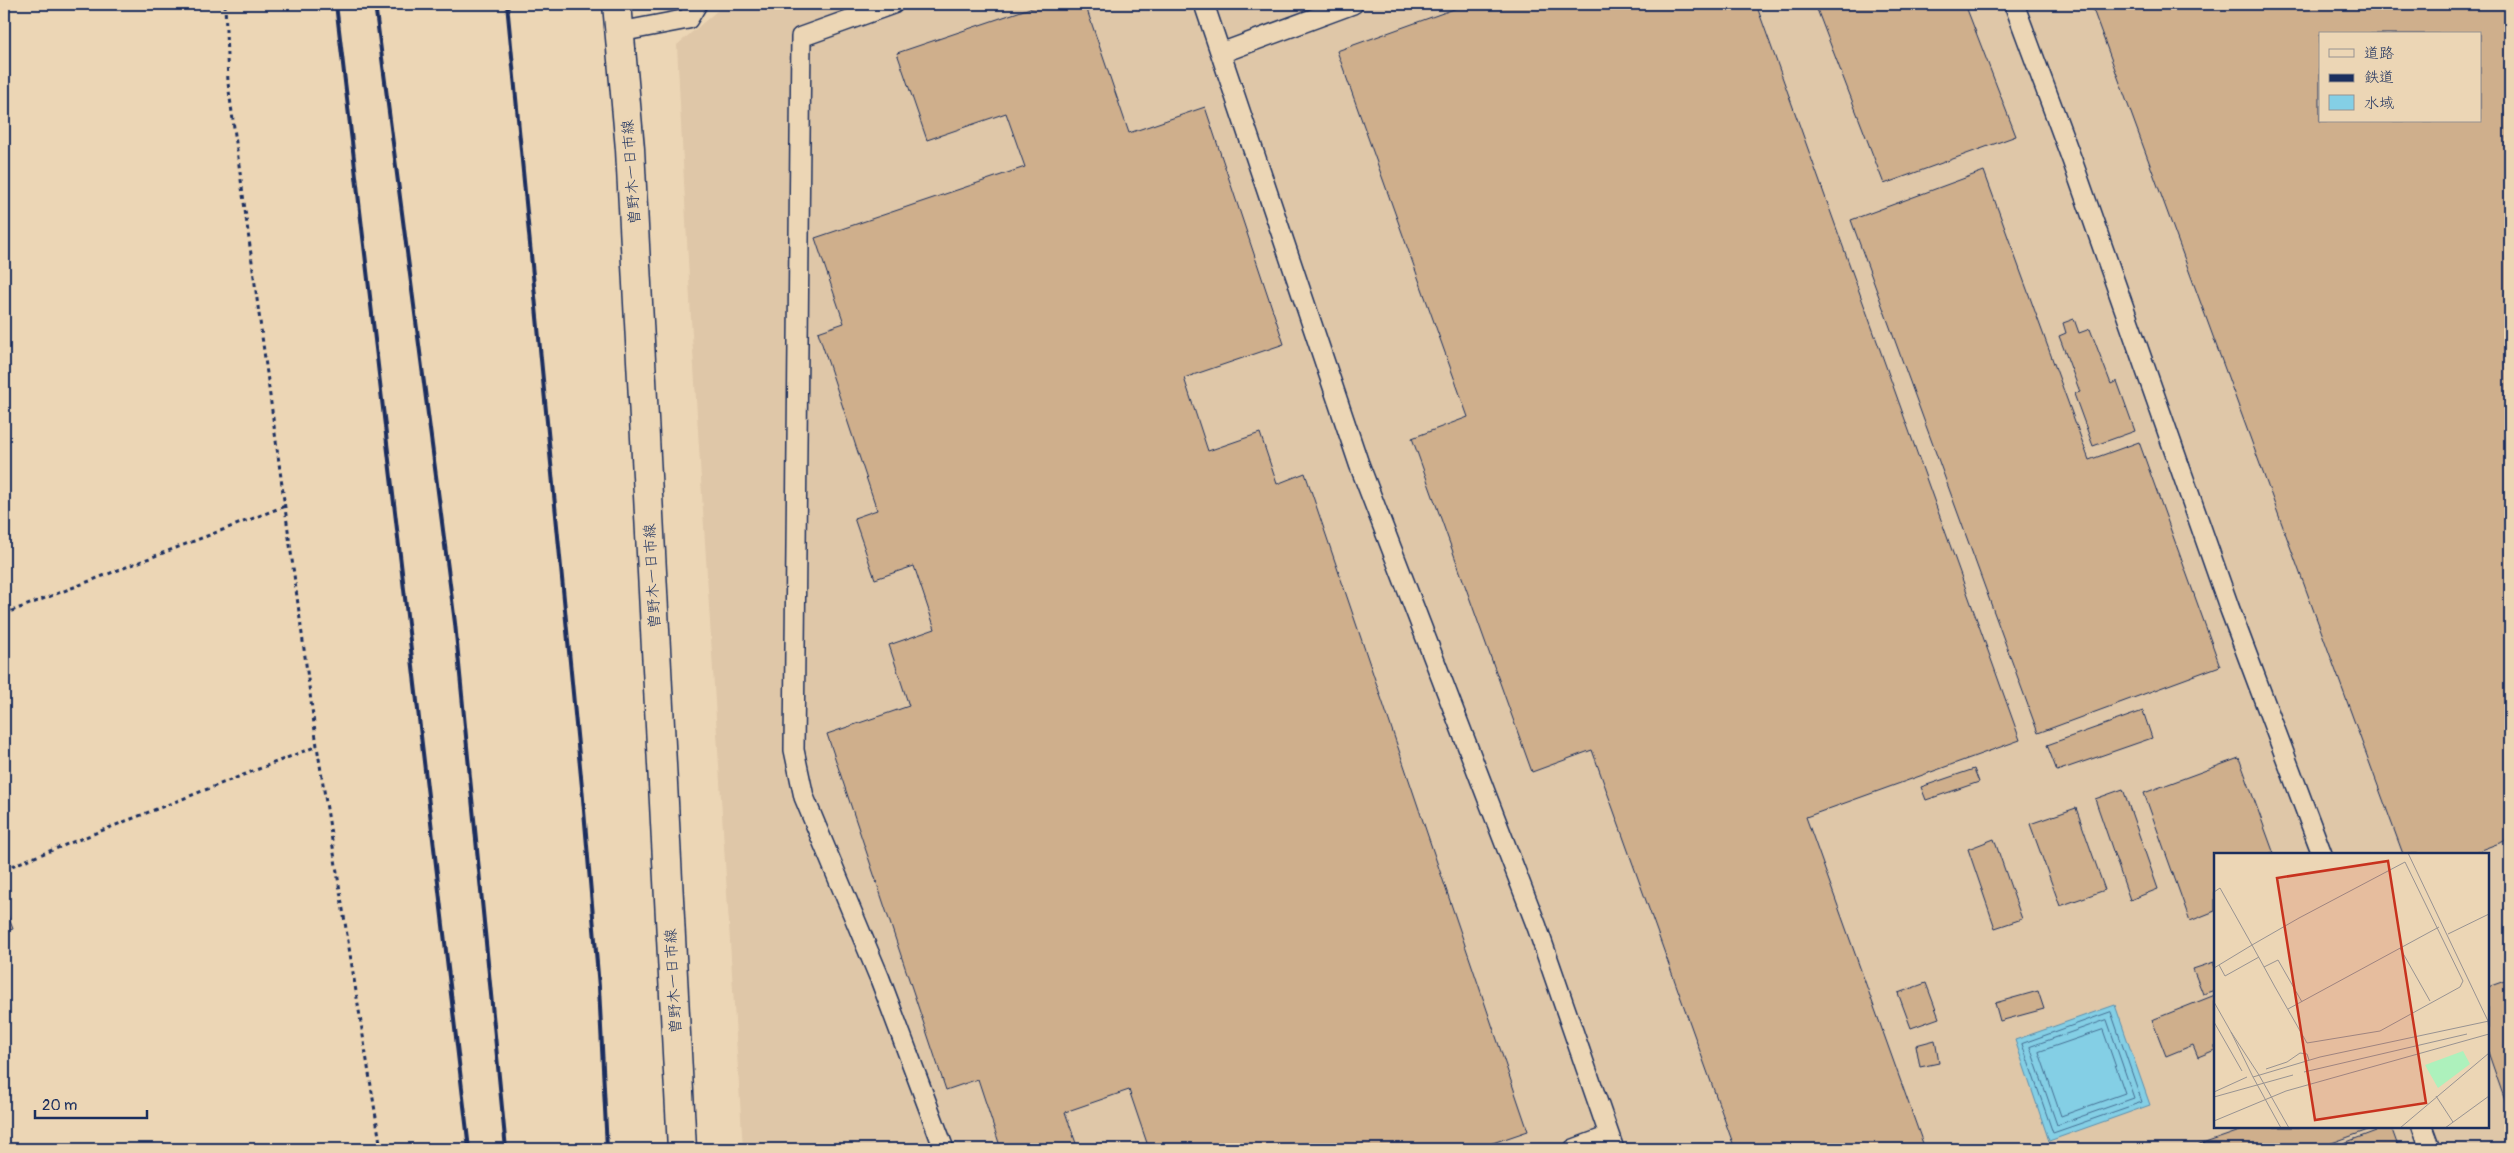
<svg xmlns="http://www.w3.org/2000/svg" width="2514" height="1153" font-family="Pangolin,'Klee One',sans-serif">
	<rect width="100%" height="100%" fill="#ecd6b5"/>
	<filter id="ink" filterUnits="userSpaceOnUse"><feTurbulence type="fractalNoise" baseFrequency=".02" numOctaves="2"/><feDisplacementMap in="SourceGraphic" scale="10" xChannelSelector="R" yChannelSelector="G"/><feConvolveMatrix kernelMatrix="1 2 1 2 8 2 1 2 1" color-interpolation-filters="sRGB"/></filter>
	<g filter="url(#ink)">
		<path fill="#dfc7a8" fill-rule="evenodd" d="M720,4H2510V1149H743L691,319L677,45L718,10ZM2320,34H2480V121H2320ZM2215,854H2488V1127H2215Z"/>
		<path fill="#84cfe5" stroke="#5a8faf" d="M2115,1005L2150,1105L2049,1141L2015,1040Z"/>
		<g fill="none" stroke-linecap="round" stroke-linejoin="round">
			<path stroke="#456f94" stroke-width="1" d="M2111,1012L2142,1102L2053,1133L2022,1044Z
				M2107,1020L2134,1098L2057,1125L2030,1047Z
				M2103,1030L2125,1093L2061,1116L2039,1052Z"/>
		</g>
		<path fill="#cfaf8c" stroke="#1b2f5e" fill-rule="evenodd" d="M1042,4H1085L1129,133L1205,107L1284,344L1184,378L1208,451L1260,433L1277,484L1305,473L1528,1131L1475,1149H1149L1129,1090L1065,1112L1078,1149H1001L978,1079L946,1090L827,734L909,706L889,645L935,629L914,566L875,579L854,518L877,510L818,332L844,323L815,238L1025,167L1006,113L927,140L897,53Z
			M1468,4H1756L2020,740L1806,817L1925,1149H1735L1592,750L1532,772L1412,438L1468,417L1337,51Z
			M1815,4H1965L2016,136L1884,184Z
			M2091,4H2510V839L2470,854H2403ZM2320,34H2480V121H2320Z
			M1984,171L2089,460L2139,442L2220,666L2038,733L1851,220Z
			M2074,319L2079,333L2090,329L2111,384L2117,381L2135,431L2093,446L2074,394L2080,392L2059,336L2066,333L2063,323Z
			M2143,711L2152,738L2057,771L2047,745Z
			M2239,758L2274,854H2215V911L2190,921L2144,793Z
			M1974,769L1979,782L1926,800L1921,787Z
			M2123,789L2158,889L2130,900L2095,799Z
			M2076,808L2105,890L2060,906L2030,824Z
			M1994,839L2022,919L1995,928L1968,849Z
			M4,905L13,929L4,932Z
			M2214,962L2215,990L2203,994L2193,969Z
			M2510,979V1115L2488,1052V987Z
			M1926,983L1939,1018L1911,1028L1898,993Z
			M2038,991L2044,1009L2000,1021L1995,1003Z
			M2215,995V1050L2198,1057L2193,1045L2166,1056L2152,1020Z
			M1935,1040L1939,1063L1920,1067L1916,1045Z
			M2251,1127H2367L2368,1130L2315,1149H2188Z
			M2374,1127H2391L2399,1149H2328L2376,1131Z"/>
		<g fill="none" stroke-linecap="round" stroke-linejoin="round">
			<defs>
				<path id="service" d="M893,4L801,37L794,750L804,797L880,979L944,1149
					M1204,4L1359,464L1537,927L1614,1149
					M2014,4L2072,160L2229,607L2322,854
					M620,32L688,19L697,4
					M1221,53L1353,4
					M2422,1127L2430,1149
					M1574,1149L1609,1136"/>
				<path id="secondary" d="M617,4L630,149L682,1149"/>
			</defs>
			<use href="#service" stroke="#1b2f5e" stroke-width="22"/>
			<use href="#secondary" stroke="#1b2f5e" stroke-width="31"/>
			<path stroke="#1b2f5e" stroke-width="3" stroke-dasharray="4 4" stroke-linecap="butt" d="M225,4L228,83L317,746L381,1149
				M4,614L285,506
				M4,869L317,746"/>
			<use href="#service" stroke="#ecd6b5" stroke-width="19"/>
			<use href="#secondary" stroke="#ecd6b5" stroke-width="28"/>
			<path stroke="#1b2f5e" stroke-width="4" d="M336,4L469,1149
				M375,4L455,623L506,1149
				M507,4L582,787L599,987L607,1149"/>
		</g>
	</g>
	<g text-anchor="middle" stroke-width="4.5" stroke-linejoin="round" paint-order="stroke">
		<g font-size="15" fill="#1b2f5e" stroke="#ecd6b5">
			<text transform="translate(631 172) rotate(-94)" y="5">曽野木一日市線</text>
			<text transform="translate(652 576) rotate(-93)" y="5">曽野木一日市線</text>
			<text transform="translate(673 981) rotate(-93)" y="5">曽野木一日市線</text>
		</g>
	</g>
	<g transform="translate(2214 853)">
		<rect width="275" height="275" fill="#ecd6b5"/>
		<path d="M249,198L256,211L224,235L211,212Z" fill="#adf1bc"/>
		<path fill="none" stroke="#989392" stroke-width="1" d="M194,0L274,168L275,178M0,39L6,35L38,92L61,134L93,190L166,178L246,134L249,128L191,9L85,65L38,92L0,115M234,81L275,61M186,95L216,148M5,112L11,123L45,104M50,114L64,107L88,149M0,149L17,179M74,156L225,74M0,169L28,218M52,216L73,209L86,200L93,201L95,207M90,219L253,181M45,222L75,275M39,224L17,179L45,222M0,239L33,224M222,243L239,269M0,244L79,222M0,268L72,238L275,181M67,275L39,224L106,204L275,168M186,275L275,200M231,275L275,243"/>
		<path fill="#c8321e" fill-opacity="0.15" stroke="#c8321e" stroke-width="2.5" d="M174,8L212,250L101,267L63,25Z"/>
		<rect width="275" height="275" fill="none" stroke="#1b2f5e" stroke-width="2.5"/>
	</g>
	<rect width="2514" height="1153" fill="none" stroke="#ecd6b5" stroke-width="20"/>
	<rect x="10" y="10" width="2494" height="1133" fill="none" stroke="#1b2f5e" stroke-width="2" filter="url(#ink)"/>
	<rect x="2319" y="32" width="162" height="90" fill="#ecd6b5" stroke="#989392"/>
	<rect x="2329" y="49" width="25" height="8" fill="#ecd6b5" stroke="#989392"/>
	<text x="2364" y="58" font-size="15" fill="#1b2f5e">道路</text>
	<rect x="2329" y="74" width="25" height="8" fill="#1b2f5e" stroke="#989392"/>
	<text x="2364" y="82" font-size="15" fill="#1b2f5e">鉄道</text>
	<rect x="2329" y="95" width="25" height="15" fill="#84cfe5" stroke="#989392"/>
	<text x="2364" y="108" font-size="15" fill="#1b2f5e">水域</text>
	<path d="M35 1110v8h112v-8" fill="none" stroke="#1b2f5e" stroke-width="2.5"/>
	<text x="42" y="1110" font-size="15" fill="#1b2f5e" stroke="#ecd6b5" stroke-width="4" paint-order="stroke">20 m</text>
</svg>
